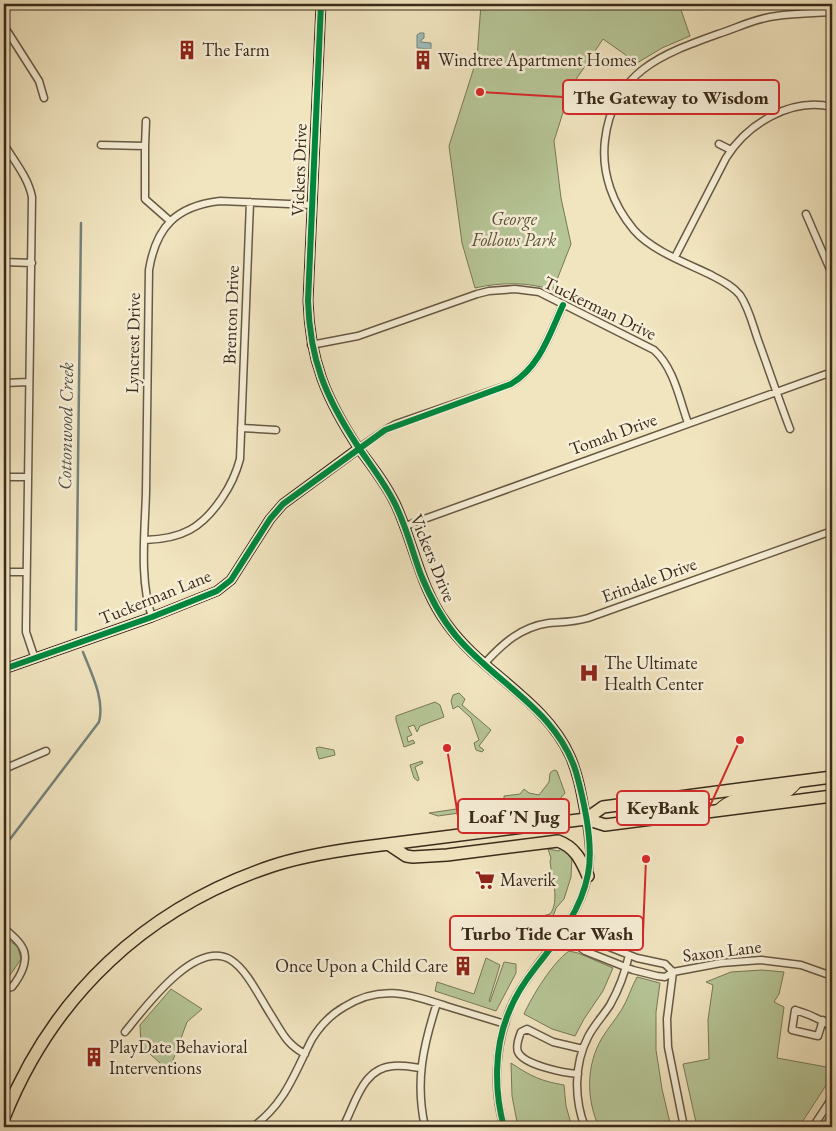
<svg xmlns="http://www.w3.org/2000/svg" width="836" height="1131" font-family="'EB Garamond',serif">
	<rect width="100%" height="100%" fill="#f1e5c0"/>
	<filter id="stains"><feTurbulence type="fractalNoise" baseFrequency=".004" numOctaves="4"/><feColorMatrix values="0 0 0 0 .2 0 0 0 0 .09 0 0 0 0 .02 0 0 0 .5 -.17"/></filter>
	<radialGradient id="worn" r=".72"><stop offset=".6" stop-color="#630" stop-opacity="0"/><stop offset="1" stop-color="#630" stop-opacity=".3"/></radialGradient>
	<path fill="#b6c596" stroke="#787858" d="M481,4H679L690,36L662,48L637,63L603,39L571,87L554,141L561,198L571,244L553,290C528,282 501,282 475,288L462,243L449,146L477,58Z
		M459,693L465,699L462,705L491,730L479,746L484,750L482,752L476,750L474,743L479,740L471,718L458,706L453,709L451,701L453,695Z
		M435,702L440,705L444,717L420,726L417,732L414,725L408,727L412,735L407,737L408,742L413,740L415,743L404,747L396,720V716Z
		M319,747L334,750L335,755L319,759L316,748Z
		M422,761L423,763L415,767L419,779L418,781L414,778L410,765Z
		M554,770L557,771L565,793L559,800L487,810V808L480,809V810L438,816L429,813L504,802V796L520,794L524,789L529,793L539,795L549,782L550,773Z
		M562,847L572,856L571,877L564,899L556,908L554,914L541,931L530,925L535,918L550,914C560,901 552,878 550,862L551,858L548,849L559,851Z
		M4,936L18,947L21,959L4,984Z
		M569,951L578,953L613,968L603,991L584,1019L575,1036L552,1029L524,1014C532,996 553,962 569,951Z
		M486,958L500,965L489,1001L490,1002L504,962L516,964V973L496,1011L435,991L437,982L474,994Z
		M762,970L784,972L779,994L774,1002L784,1007L777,1058L832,1068V1076L799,1127H697L683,1064L709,1059L708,1020L713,985L706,982L731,972Z
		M637,977L660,983L656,1012V1050L662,1089L671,1127H599C586,1099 586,1065 602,1038C608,1028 616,1019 622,1009C628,999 631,988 637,977Z
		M171,989L202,1009L187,1022L169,1071L141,1046L140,1025Z
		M511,1063C532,1077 541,1081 564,1085L566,1106L572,1127H518L512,1096Z
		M832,1108V1127H820Z"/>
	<path fill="#9cbdb9" stroke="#75827a" d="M420,33H424V38L421,40V42L431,43V49L417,48V35Z"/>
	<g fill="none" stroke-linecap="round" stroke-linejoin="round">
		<path stroke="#75827a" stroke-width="2.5" d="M76,630L81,223
			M4,847L99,722C105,699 91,673 83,652"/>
		<defs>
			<path id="street" d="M4,26L39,81L44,98
				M4,144C14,161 28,177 32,197L26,625V632L35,659
				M719,144L731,150
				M101,145L145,146V199L170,221
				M145,146L146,121
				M806,214L832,274
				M675,257L726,158C747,124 791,97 832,107
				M4,262L32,263
				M311,345L358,336L477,294L489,291L515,289L539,292L654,350C674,368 679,398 688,423
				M4,383L29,382
				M241,428L276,430
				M790,429C779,400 769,370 758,340C753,326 749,308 740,295C732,285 720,280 709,274C686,263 651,250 634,230C613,205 601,173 605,140C613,72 662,54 718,34C737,28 756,18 776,16C794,13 814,13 832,12
				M359,448L385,430L396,424L511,384C540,367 550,333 563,305
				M4,477H28
				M404,527L416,522L832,372
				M145,540C182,539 202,528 222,498C231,485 236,474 240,459L250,202
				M4,572H26
				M152,617C139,580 145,531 146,492C147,418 148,344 149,270C156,227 176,206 220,201L312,205
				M484,664C503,643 521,627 549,623C563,622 575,622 588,618L832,531
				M4,769L46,751
				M570,922L589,939L637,958L665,964L673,972
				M4,927C9,934 18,939 22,947C30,960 20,977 12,987L4,989
				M562,934L585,951L633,970L657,976L665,977L673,972L721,963L761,960L801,965L832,976
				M673,972L667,1019L668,1047L684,1127
				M823,1020L818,1036L792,1030L795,1010C809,1014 820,1019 832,1027
				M125,1032C144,1009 195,938 231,960C247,970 260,998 271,1015C282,1032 286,1044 305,1054
				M578,1074C564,1073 524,1065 518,1052C516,1047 519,1037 521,1032L527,1029L553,1042L583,1049
				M253,1127C286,1102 294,1074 312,1039C320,1026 330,1015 344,1007C380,984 409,994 446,1006C466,1012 485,1018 505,1024
				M343,1127C355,1105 362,1068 393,1066C402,1065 412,1067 421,1068
				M425,1127C415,1082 423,1046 437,1003
				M504,1127C493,1091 495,1050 508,1014C513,998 525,982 535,968C557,939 580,913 588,876C592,858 588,838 586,819
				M585,1127C574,1099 574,1064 588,1037C594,1025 603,1016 610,1005C619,989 625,973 629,955
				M813,1127L832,1098"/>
			<path id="secondary" d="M321,4L308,301C310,361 326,399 359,449C372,466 385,483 395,503C414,543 420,588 447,624C482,673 545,700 570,756C579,776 582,798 586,819
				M4,669L152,617L217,591L231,580L270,519L283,504L359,448"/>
			<path id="primary" d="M718,810C738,790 763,800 786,792C791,791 794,785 798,782"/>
			<path id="highway" d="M586,819L603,807L832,777
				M388,844L406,856L413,857L447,855L558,841C575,847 581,860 588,876
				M4,1118C53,995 146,908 272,866C299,857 329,852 357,848L586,819L605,825L832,796"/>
		</defs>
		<use href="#street" stroke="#685944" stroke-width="9"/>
		<use href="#secondary" stroke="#3a2a1b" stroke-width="11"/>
		<use href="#primary" stroke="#3a2a1b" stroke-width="12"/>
		<use href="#highway" stroke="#3a2a1b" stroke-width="14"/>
		<use href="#street" stroke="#f6eed6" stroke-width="6"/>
		<use href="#secondary" stroke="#f6eed6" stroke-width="9"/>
		<use href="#primary" stroke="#f1e5c0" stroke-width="10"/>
		<use href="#highway" stroke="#f1e5c0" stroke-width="11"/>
		<defs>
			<path id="cycleway" d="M321,4L308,301C310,360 325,396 357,445C369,463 383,481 393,500C406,524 412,551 421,575C430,597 441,618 456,636C495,683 557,710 576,772C584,801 594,844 588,874C581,911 558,939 536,967C525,981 515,996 509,1012C494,1046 494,1091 504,1127
				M4,669L152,617L217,591L231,580L270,519L283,504L385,430L511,384C540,367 550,333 563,305"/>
		</defs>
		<use href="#cycleway" stroke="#f6eed6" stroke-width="9"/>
		<use href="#cycleway" stroke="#00873e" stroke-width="6"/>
	</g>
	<defs>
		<symbol id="building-bare" viewBox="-9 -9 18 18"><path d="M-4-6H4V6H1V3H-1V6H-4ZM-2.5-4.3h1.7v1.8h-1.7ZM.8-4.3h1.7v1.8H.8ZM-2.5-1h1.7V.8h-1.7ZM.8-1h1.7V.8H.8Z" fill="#8f2418" stroke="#f6eed6" stroke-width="2.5" paint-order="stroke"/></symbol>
		<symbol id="hospital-bare" viewBox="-9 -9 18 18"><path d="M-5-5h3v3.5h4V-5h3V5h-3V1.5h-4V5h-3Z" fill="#8f2418" stroke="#f6eed6" stroke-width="2.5" paint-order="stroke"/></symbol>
		<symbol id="supermarket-bare" viewBox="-9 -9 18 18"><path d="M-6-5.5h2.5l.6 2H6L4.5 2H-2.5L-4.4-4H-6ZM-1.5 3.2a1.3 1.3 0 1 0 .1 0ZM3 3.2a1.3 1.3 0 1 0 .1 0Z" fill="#8f2418" stroke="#f6eed6" stroke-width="2.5" paint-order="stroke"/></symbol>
	</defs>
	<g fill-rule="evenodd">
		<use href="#building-bare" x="173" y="36" width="28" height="28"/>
		<use href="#building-bare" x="409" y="46" width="28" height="28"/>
		<use href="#hospital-bare" x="575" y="659" width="28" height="28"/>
		<use href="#supermarket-bare" x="471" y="866" width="28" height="28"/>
		<use href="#building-bare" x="449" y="952" width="28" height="28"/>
		<use href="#building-bare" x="80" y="1043" width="28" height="28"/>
	</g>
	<g text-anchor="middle" stroke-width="5" stroke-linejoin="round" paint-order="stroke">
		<g font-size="18" fill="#3a2a1b" stroke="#f6eed6" text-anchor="start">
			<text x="202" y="56">The Farm</text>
			<text x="438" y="66">Windtree Apartment Homes</text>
			<text x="604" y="669">The Ultimate<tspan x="604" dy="21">Health Center</tspan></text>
			<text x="500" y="886">Maverik</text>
			<text x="448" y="972" text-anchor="end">Once Upon a Child Care</text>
			<text x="109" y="1053">PlayDate Behavioral<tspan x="109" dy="21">Interventions</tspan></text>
		</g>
		<g font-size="18" fill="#3a2a1b" stroke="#f6eed6">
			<text transform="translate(299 170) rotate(-88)" y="6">Vickers Drive</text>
			<text transform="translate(600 308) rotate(26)" y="6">Tuckerman Drive</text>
			<text transform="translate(231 315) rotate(-88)" y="6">Brenton Drive</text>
			<text transform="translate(133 343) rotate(-89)" y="6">Lyncrest Drive</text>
			<text transform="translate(613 434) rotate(-20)" y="6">Tomah Drive</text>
			<text transform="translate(433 558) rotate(68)" y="6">Vickers Drive</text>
			<text transform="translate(649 580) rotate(-20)" y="6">Erindale Drive</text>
			<text transform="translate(155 597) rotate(-22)" y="6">Tuckerman Lane</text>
			<text transform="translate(722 951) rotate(-7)" y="6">Saxon Lane</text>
		</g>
		<g font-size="18" font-style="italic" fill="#59513a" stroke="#f6eed6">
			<text x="514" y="225">George<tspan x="514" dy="21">Follows Park</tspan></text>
		</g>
		<g font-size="19" font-style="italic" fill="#524f42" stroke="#f6eed6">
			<text transform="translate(65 426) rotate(-89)" y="7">Cottonwood Creek</text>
		</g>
	</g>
	<path fill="none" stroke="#d62828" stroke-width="2" d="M480 92L563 97M740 740L709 808M447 748L458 816M646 859L643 933"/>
	<g fill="#d62828" stroke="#f6eed6" stroke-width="2">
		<circle cx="480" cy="92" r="5"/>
		<circle cx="740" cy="740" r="5"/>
		<circle cx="447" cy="748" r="5"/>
		<circle cx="646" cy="859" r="5"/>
	</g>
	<g fill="#f6eed6" stroke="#d62828" stroke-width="2">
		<rect x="563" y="80" width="216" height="34" rx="5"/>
		<rect x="617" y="791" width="92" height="34" rx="5"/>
		<rect x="458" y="799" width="111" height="34" rx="5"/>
		<rect x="450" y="916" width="193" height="34" rx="5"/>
	</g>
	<g font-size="19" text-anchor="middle" font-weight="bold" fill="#3a2a1b">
		<text x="671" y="104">The Gateway to Wisdom</text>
		<text x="663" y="814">KeyBank</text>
		<text x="514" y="823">Loaf 'N Jug</text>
		<text x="547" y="940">Turbo Tide Car Wash</text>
	</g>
	<rect width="836" height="1131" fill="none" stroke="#f1e5c0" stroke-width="20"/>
	<rect x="5" y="5" width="826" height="1121" fill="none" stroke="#3a2a1b" stroke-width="2.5"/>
	<rect x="10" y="10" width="816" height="1111" fill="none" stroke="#3a2a1b"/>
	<rect width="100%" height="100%" filter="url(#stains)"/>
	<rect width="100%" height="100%" fill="url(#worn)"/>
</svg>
